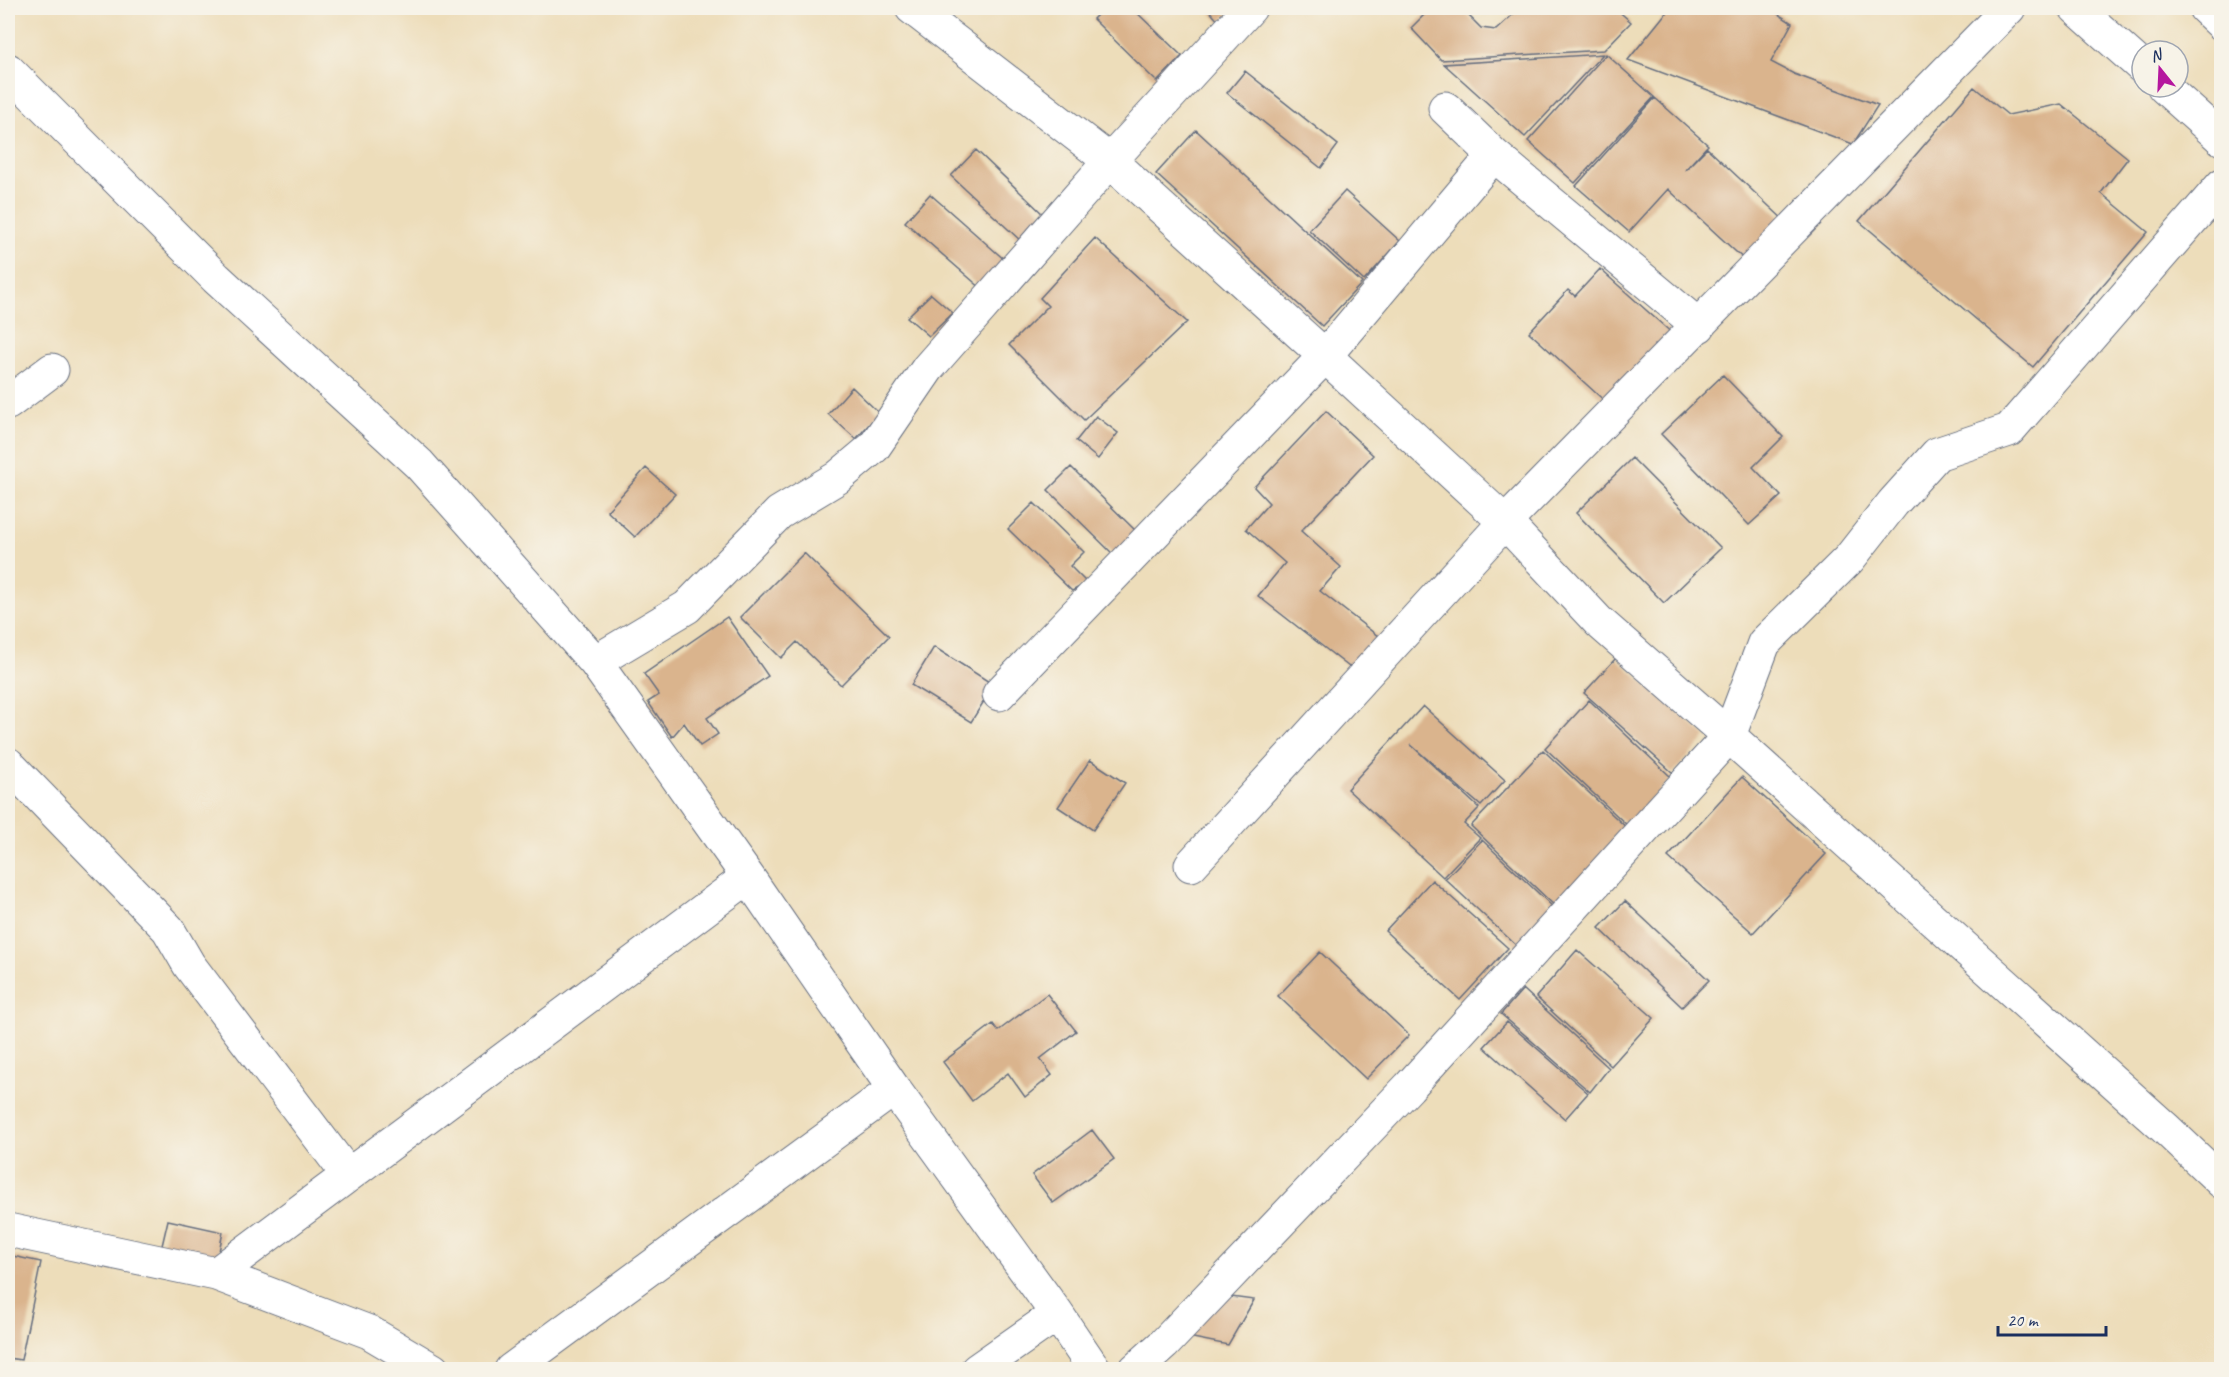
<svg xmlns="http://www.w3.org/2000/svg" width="2229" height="1377" font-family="Caveat,sans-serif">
	<rect width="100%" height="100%" fill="#f7f3e8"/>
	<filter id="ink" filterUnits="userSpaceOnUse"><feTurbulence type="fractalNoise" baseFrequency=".0167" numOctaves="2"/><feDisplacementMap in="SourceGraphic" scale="12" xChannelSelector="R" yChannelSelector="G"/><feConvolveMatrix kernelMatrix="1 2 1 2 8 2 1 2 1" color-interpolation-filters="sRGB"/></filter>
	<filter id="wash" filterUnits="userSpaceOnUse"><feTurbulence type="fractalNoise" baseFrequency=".008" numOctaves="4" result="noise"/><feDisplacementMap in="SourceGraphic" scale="24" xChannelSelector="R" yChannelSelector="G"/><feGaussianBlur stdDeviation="1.35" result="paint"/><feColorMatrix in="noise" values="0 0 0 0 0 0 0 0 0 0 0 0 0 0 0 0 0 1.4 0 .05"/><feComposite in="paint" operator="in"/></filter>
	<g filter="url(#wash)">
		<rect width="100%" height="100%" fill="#edddba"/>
		<g id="blocks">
			<path fill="#dab48d" d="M1104,8H1132L1182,56L1157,82L1093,19Z
				M1207,8H1236L1219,22Z
				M1431,8H1461L1481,28L1496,30L1520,8H1615L1631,22L1604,50L1441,60L1411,28Z
				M1670,8H1769L1792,23L1771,62L1794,74L1878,105L1853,144L1628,60Z
				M1603,54L1525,137L1444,64Z
				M1606,54L1654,97L1575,183L1528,141Z
				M1245,71L1338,145L1321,168L1227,93Z
				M1974,87L2008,115L2061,104L2128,158L2101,193L2148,232L2033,367L1859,221Z
				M1655,98L1708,145L1685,170L1707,148L1786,222L1748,263L1668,189L1629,232L1576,186Z
				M1196,130L1362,283L1322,326L1156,174Z
				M976,150L1046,217L1022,242L951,176Z
				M1345,191L1400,241L1364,281L1309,230Z
				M930,194L1006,261L982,289L905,222Z
				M1095,238L1187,322L1084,420L1009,345L1048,306L1040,298Z
				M1600,269L1674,335L1609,405L1529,332L1568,290L1575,296Z
				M931,294L953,313L929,336L907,317Z
				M1723,375L1783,437L1753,467L1781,496L1749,525L1661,434Z
				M852,387L879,413L856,439L828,414Z
				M1326,411L1373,455L1301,531L1341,567L1320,591L1379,637L1353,670L1258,596L1285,563L1246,529L1269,503L1254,487Z
				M1096,416L1118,433L1098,459L1076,441Z
				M1632,458L1721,548L1664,603L1576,513Z
				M1071,467L1142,537L1119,560L1048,490Z
				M646,468L675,494L635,537L607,511Z
				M1034,503L1084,552L1070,566L1087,583L1072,591L1008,529Z
				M804,553L889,636L841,685L797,642L781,658L740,617Z
				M727,617L768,676L707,718L718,734L700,746L684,723L672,737L648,702L659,695L644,674Z
				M934,647L994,685L971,722L911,685Z
				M1616,658L1706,737L1673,773L1584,693Z
				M1589,700L1672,778L1627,825L1545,748Z
				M1423,706L1505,780L1481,806L1410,744L1479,808L1464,824L1480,838L1443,877L1347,789Z
				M1543,750L1629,830L1556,907L1471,826Z
				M1090,760L1125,783L1093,830L1058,807Z
				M1742,777L1826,854L1753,933L1668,857Z
				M1482,840L1554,908L1518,947L1445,879Z
				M1432,880L1508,948L1460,1000L1385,931Z
				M1625,901L1709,980L1682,1007L1599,928Z
				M1577,950L1654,1018L1611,1066L1536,997Z
				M1320,952L1409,1035L1366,1079L1278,996Z
				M1523,989L1609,1068L1590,1092L1501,1014Z
				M1047,994L1076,1031L1040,1059L1052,1075L1025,1097L1008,1073L972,1101L943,1062L993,1024L998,1031Z
				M1507,1022L1588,1093L1565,1119L1484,1047Z
				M1092,1130L1114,1159L1053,1203L1032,1175Z
				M168,1220L223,1232L217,1261L161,1250Z
				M8,1255L41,1262L21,1360L8,1358Z
				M1216,1295L1254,1300L1228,1345L1188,1337Z"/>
		</g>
	</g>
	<g filter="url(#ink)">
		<use href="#blocks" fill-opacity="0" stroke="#646c7e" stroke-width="1.5"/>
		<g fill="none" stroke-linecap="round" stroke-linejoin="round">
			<defs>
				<path id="minor" d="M912,8L1110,161L1325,356L1505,522L1599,622L1729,736L2165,1128L2222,1182
					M2205,8L2222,24
					M8,70L216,278L419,464L595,662L748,877L894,1089L1057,1314L1095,1370
					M1445,108L1494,155L1699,326
					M8,403L52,370
					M595,662L687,607L779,513L837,478L874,447L928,368L1110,161L1250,8
					M999,694L1325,356L1494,155
					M8,764L168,929L189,965L348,1175
					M1191,865L1505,522L2009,8
					M8,1230L216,1274L369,1332L433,1370
					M216,1274L748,877
					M511,1370L894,1089
					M977,1370L1057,1314
					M1135,1370L1164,1344L1409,1087L1729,736L1764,643L1849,559L1893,503L1937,454L2009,430L2222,185"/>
				<path id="highway" d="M2076,8L2142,67
					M2164,87L2222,139"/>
			</defs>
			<use href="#minor" stroke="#646c7e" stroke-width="35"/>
			<use href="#highway" stroke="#646c7e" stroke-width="35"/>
			<use href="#minor" stroke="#fff" stroke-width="33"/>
			<use href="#highway" stroke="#fff" stroke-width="33"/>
		</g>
	</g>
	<rect width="2229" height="1377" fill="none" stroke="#f7f3e8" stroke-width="30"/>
	<g transform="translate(2160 69) rotate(342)"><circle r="28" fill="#f7f3e8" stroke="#9fa5b1" stroke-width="1.5"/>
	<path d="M0-4.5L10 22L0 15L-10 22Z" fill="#b5179e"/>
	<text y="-9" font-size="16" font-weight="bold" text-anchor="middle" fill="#1b2f5e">N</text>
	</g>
	<path d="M1998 1326v9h108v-9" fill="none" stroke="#1b2f5e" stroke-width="3"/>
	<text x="2007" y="1326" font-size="18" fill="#1b2f5e" stroke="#f7f3e8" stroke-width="4.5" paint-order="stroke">20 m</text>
</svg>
